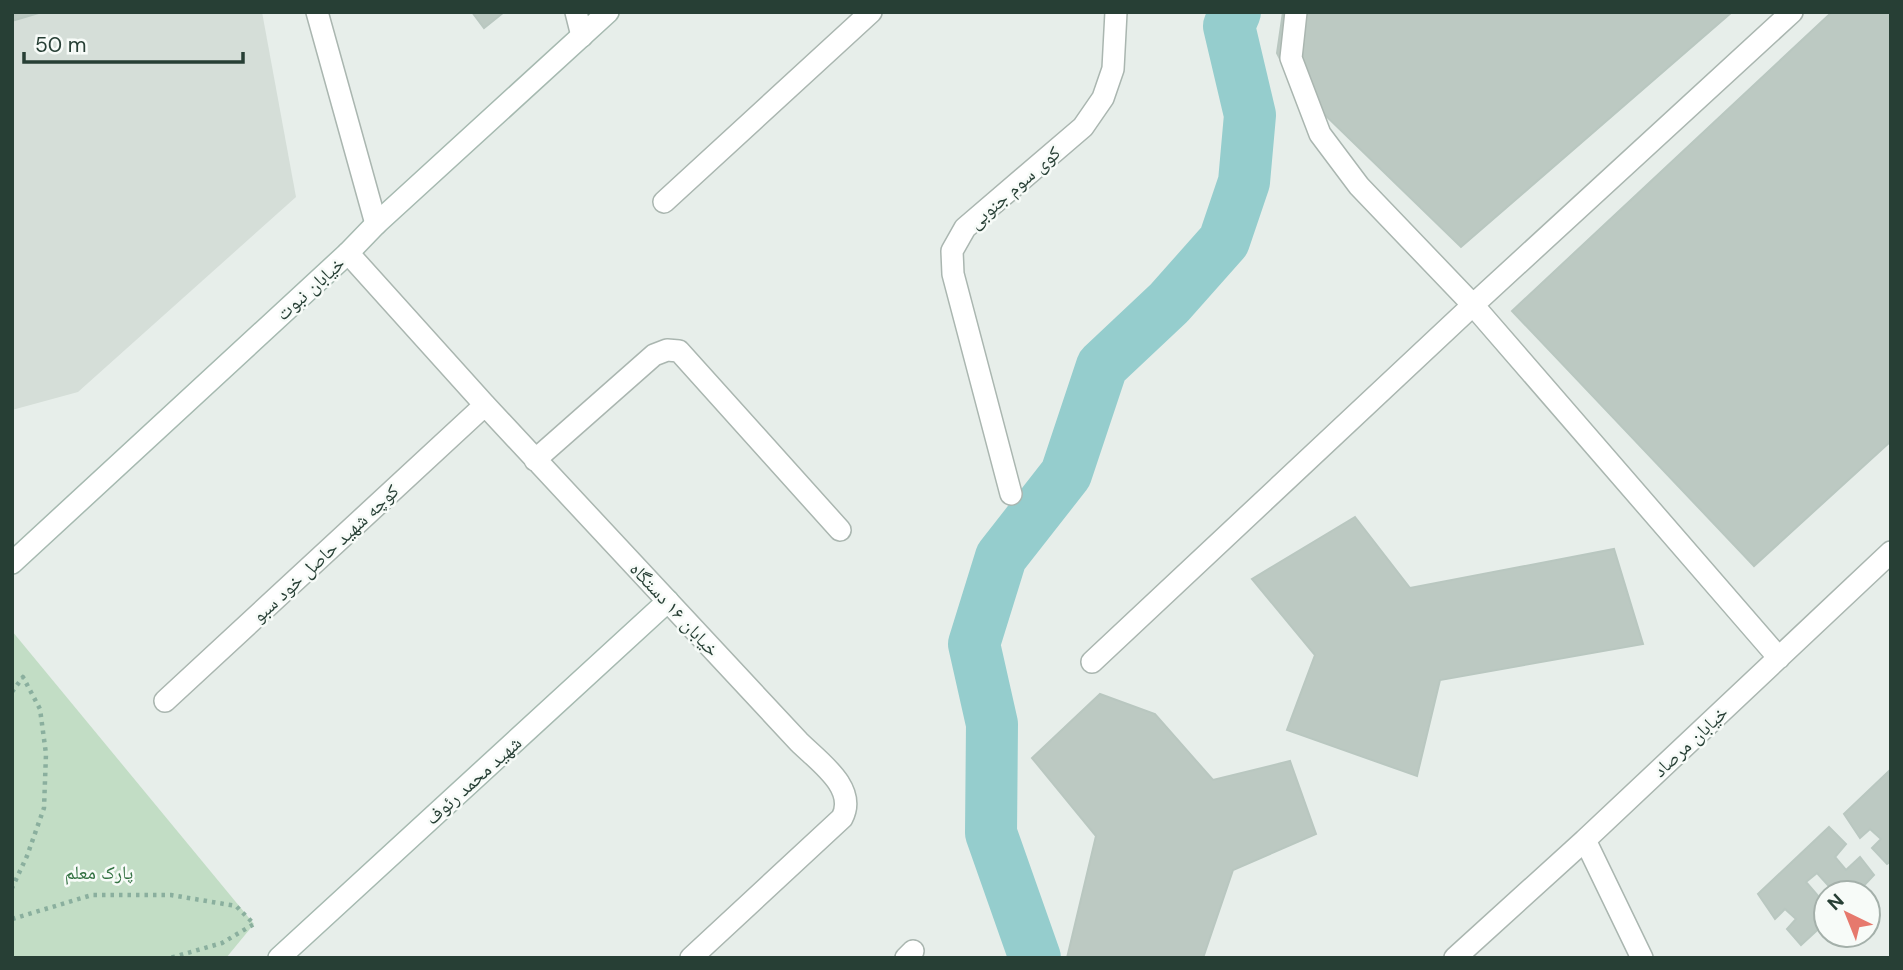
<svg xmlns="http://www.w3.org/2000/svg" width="1903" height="970" font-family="'DM Sans','Noto Naskh Arabic',sans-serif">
	<rect width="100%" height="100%" fill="#e7eeea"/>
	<path fill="#d5ded8" d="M42,12H262L296,197L78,392L12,410V21Z"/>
	<path fill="#c2ddc5" d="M12,631L254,924L226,958H12Z"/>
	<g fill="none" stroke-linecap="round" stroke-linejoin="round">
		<path stroke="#95cdcd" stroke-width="52" d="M1035,958L991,833L992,724L974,644L1001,557L1066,474L1102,366L1169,303L1224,241L1244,182L1250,115L1229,26L1235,12"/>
	</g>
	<path fill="#bcc9c2" stroke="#b9c7c0" stroke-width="2" d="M12,12H42L12,21Z
		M472,12H504L484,28Z
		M1283,12H1732L1461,247L1292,83L1277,53Z
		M1832,12H1891V441L1754,566L1512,311Z
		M1355,517L1410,588L1614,549L1643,644L1440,680L1417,776L1287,730L1315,655L1252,579Z
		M1100,694L1155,714L1213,780L1290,761L1316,834L1233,870L1203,958H1067L1096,836L1032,758Z
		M1891,769V861L1887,864L1872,848L1881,839L1870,829L1860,838L1844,814Z
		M1829,827L1846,844L1835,857L1846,870L1860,857L1874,875L1857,893H1835L1817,873L1806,882L1826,905V922L1801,945L1787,929L1796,919L1785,909L1775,919L1758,894Z"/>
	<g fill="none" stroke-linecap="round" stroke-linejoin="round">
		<defs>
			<path id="street" d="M317,12L376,224
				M576,12L582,36
				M1296,12L1291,58L1320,134L1359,186L1473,305L1779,658
				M664,202L871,12
				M348,253L485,405L799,742C818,761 858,788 842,818L691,958
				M535,460L654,355L667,350L679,351L840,530
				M1011,494L953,274L952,251L965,228L1083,127L1103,98L1113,69L1116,12
				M1092,662L1473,305L1792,12
				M165,701L485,405
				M906,958L913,951
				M1455,958L1585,840
				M1642,958L1585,840L1891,552"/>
			<path id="secondary" d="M12,563L348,253L376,224L608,12
				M279,958L668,601"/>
		</defs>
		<use href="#street" stroke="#aab6b0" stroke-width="24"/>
		<use href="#secondary" stroke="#a6b9b0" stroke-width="24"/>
		<path stroke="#8aaf9e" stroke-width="4.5" stroke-dasharray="3.5 5" stroke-linecap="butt" d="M12,692L23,677L40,709L46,754L44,808L27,856L12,888
			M12,919L92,895H171L236,906L254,924L222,943L170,958"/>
		<use href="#street" stroke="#fff" stroke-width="21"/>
		<use href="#secondary" stroke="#fff" stroke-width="21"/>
	</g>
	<g text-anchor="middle" stroke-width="5" stroke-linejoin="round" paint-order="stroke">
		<g font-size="19" fill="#273f35" stroke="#f7fbf8">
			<text transform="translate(1014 187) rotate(-41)" y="7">کوی سوم جنوبی</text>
			<text transform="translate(310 288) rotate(-42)" y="7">خیابان نبوت</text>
			<text transform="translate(325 553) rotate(-43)" y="7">کوچه شهید حاصل خود سبو</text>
			<text transform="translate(675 609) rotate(47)" y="7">خیابان ۱۶ دستگاه</text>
			<text transform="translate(1690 741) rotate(-43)" y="7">خیابان مرصاد</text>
			<text transform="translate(473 780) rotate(-42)" y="7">شهید محمد رئوف</text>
		</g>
		<g font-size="19" fill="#347243" stroke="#f7fbf8">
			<text x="99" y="879">پارک معلم</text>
		</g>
	</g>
	<rect width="1903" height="970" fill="none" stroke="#273f35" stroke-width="28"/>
	<g transform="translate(1847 914) rotate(317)"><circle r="33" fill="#f7fbf8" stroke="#a4b0aa" stroke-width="2"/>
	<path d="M0-5L12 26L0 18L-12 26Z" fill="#e6796d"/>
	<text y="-10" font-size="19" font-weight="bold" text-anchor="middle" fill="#273f35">N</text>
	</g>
	<path d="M24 52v10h219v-10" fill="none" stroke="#273f35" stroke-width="3.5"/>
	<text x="35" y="52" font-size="21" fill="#273f35" stroke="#f7fbf8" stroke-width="5" paint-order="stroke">50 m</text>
</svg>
